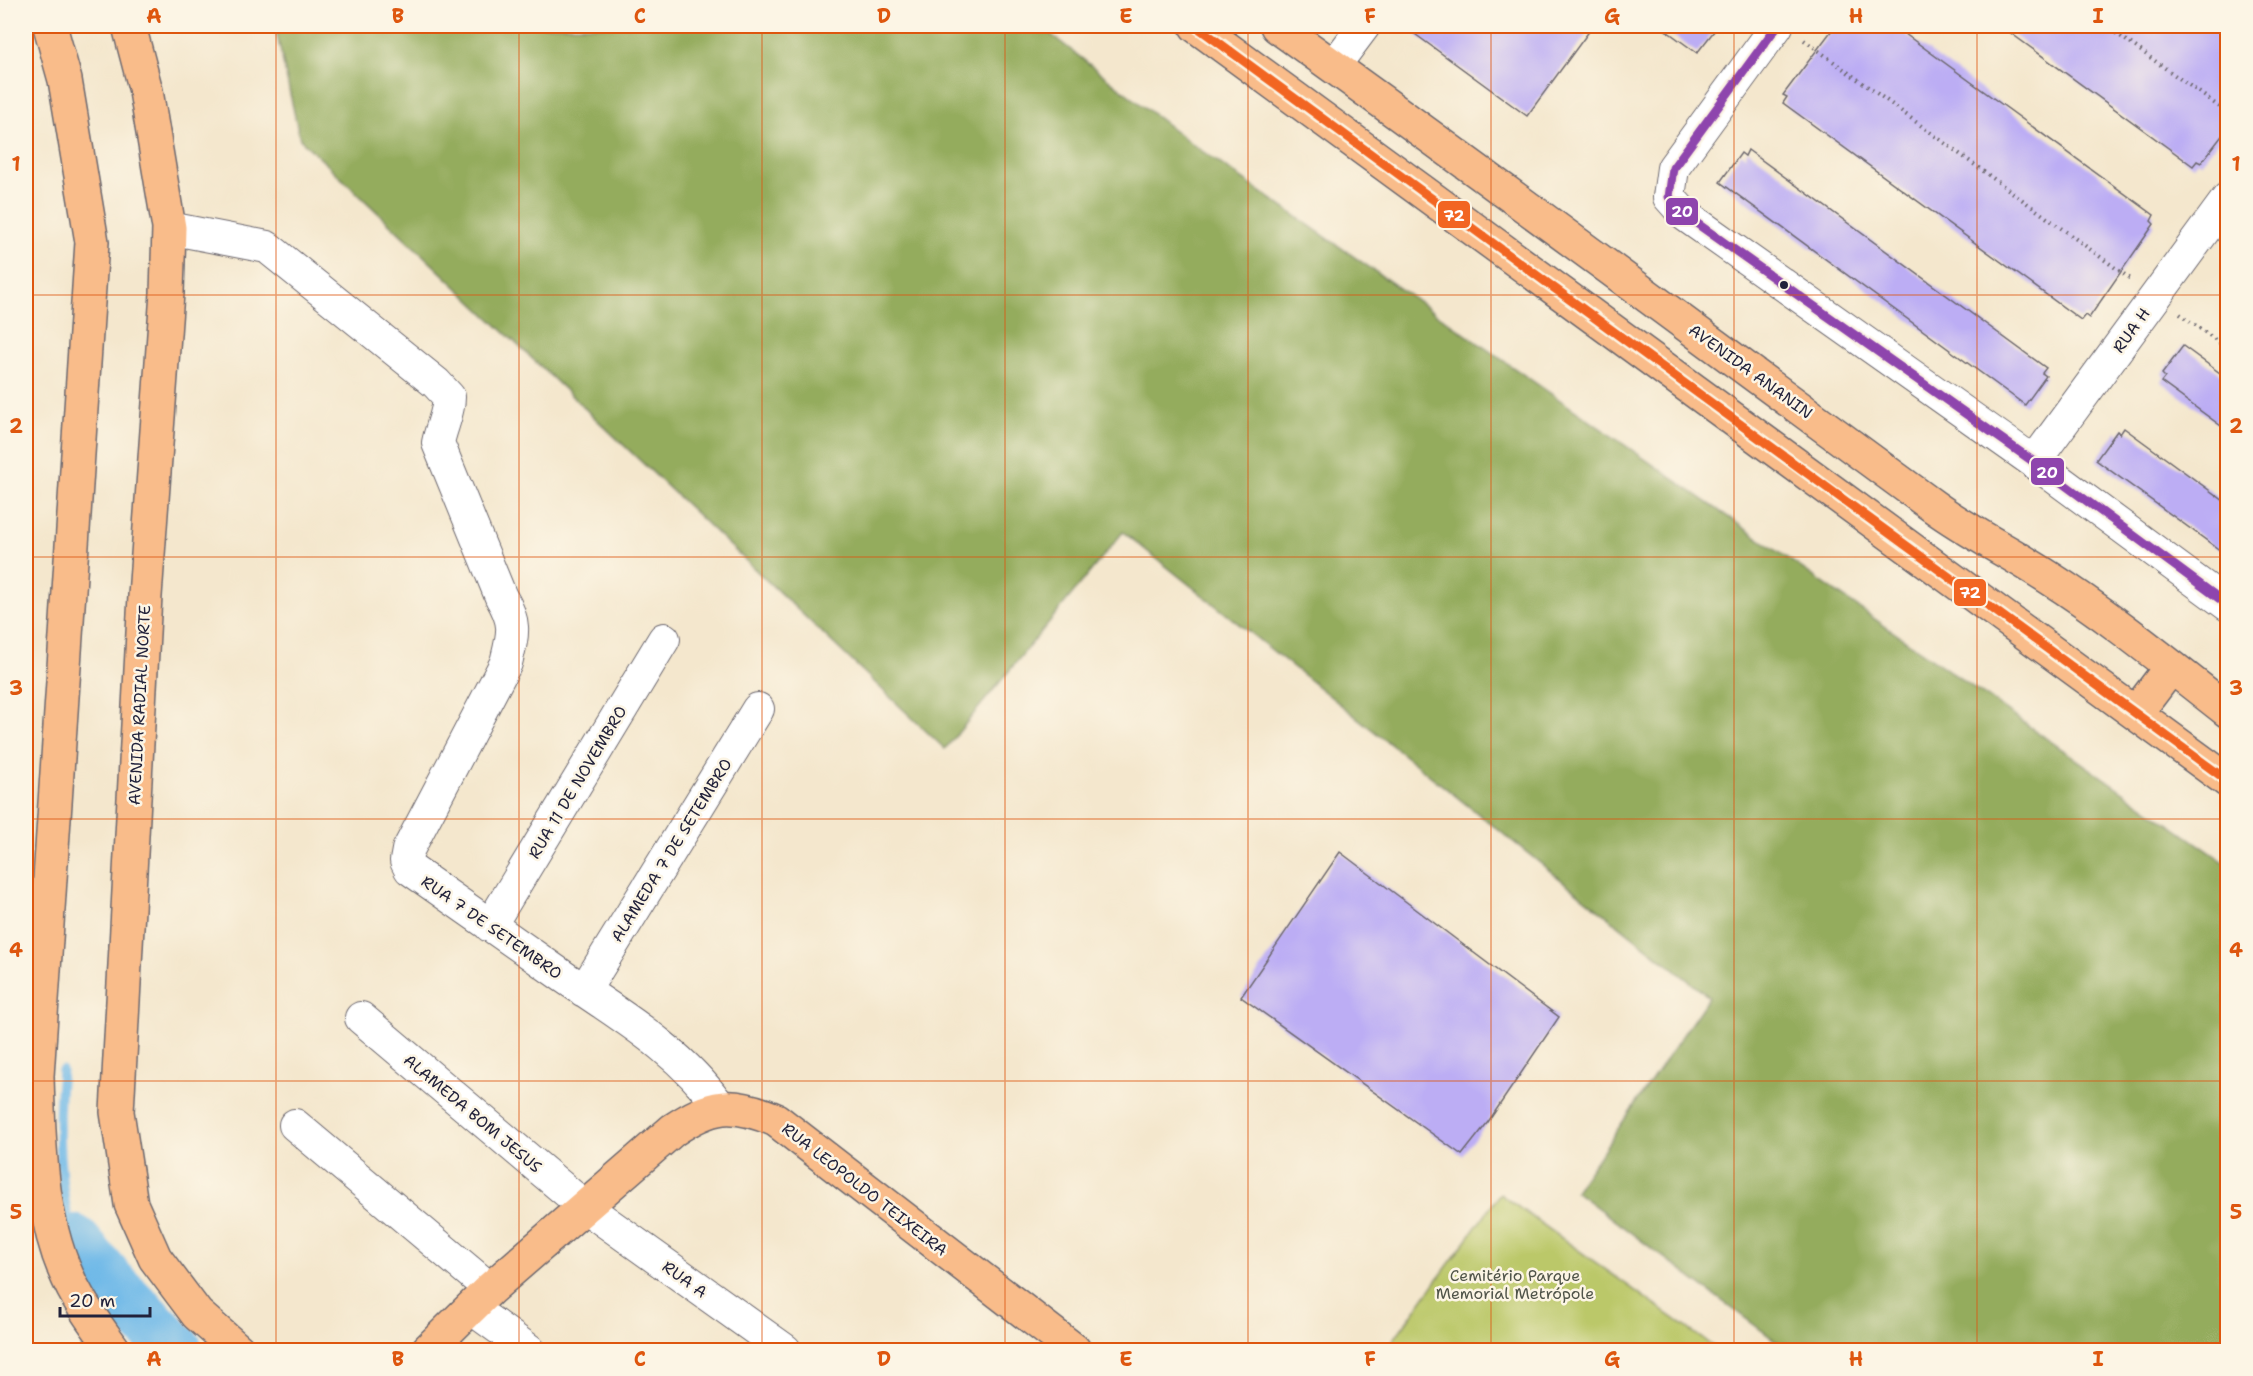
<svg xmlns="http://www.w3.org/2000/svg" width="2253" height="1376" font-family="'Shantell Sans',sans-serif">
	<rect width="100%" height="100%" fill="#fcf5e5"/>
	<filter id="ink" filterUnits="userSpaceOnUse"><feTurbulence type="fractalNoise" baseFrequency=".0167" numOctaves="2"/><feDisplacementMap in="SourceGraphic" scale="12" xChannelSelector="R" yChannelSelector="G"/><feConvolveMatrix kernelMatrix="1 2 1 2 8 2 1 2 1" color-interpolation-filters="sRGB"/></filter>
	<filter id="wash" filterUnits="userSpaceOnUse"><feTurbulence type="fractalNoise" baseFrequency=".008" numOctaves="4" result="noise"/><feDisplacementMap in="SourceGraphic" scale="24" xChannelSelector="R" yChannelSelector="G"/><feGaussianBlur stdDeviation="1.35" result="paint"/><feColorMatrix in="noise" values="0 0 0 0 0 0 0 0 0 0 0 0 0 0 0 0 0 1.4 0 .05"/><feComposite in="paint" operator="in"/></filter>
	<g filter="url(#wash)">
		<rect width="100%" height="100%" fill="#f4e7cd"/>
		<path fill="#bbc869" stroke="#6e7552" stroke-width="1.5" d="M1500,1194L1718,1350H1386Z"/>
		<path fill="#94ac5d" stroke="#5b674c" stroke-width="1.5" d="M275,26H1040L1192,144L2227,864V1350H1788L1575,1191L1709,997L1123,532L945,749L300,139Z"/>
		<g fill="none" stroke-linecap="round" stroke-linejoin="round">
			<path stroke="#70b9e8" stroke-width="9" d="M62,1070C56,1128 59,1184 73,1241"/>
			<path stroke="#70b9e8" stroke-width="54" d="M73,1241L111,1285L176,1350"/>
		</g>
		<g id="blocks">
			<path fill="#bcadf4" d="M1404,26H1593L1527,116Z
				M1660,26H1718L1697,53Z
				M1835,26H1894L2154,215L2151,221L2154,224L2089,318L2085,315L2081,320L1783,103L1787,97L1783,95Z
				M2001,26H2213L2228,36V128L2201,163L2197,161L2193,166Z
				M1748,150L2046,368L2042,373L2046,376L2025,405L1720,182L1741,153L1745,156Z
				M2183,346L2228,379V431L2161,382L2165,377L2162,374Z
				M2124,428L2228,504V556L2096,460L2117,431L2120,434Z
				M1340,852L1559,1017L1488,1122L1462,1155L1241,997Z"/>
		</g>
	</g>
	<g filter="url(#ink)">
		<use href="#blocks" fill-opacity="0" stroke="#6c676e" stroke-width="1.5"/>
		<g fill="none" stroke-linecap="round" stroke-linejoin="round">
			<defs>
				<path id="minor" d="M1777,26L1673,168L1669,197L1685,215L2034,462L2228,605
					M1334,66L1364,26
					M169,228L267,247L436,383L449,397C449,413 441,427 438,443L501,597C517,624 513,634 506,663L408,850L406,861L410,869C461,905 512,941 564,977C621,1016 680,1050 721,1108
					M2034,462L2228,198
					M490,926L664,639
					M584,991L758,709
					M361,1018L585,1207L785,1350
					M295,1125L490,1289
					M471,1308L529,1350"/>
				<path id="major" d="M50,26L65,80L92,242L37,1076C39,1148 40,1233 78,1297C88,1315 102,1333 114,1350
					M129,26L146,91L169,228L167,293L145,596L117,1112L131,1204L155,1258L197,1314L238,1350
					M1196,26L2228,781
					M1277,26C1497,183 1714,346 1933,506C1970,533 2010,552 2048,577C2111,617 2169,665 2228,711
					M2136,713L2171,667
					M428,1350L490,1289L673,1130C712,1104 732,1101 776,1120L1074,1350"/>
			</defs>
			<use href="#minor" stroke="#6c676e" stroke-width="34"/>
			<use href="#major" stroke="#6c676e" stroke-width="36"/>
			<path stroke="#6c676e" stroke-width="4" stroke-dasharray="1.5 4.5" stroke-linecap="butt" d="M2106,26L2228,113
				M1804,40L2132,280
				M2180,314L2228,349"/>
			<use href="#minor" stroke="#fff" stroke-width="32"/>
			<use href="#major" stroke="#f9bc8a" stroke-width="33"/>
			<defs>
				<path id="bus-1" d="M1196,26L2228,781"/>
				<path id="bus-2" d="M1777,26L1673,168L1669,197L1685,215L2034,462L2228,605"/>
			</defs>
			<use href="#bus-1" stroke="#fcf5e5" stroke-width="14"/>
			<use href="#bus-2" stroke="#fcf5e5" stroke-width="14"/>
			<use href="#bus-1" stroke="#f26522" stroke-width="9"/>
			<use href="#bus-2" stroke="#8e44ad" stroke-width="9"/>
		</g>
	</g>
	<path fill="none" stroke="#de560e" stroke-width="1.5" stroke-opacity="0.55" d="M276,26V1350M519,26V1350M762,26V1350M1005,26V1350M1248,26V1350M1491,26V1350M1734,26V1350M1977,26V1350M26,295H2228M26,557H2228M26,819H2228M26,1081H2228"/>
	<circle fill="#22223b" stroke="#fcf5e5" stroke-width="2" cx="1784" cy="285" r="5"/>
	<g text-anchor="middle" stroke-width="5" stroke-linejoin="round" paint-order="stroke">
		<g font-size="16" fill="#22223b" stroke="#fcf5e5">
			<text transform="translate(2131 330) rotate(-54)" y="6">RUA H</text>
			<text transform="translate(1751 371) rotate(36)" y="6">AVENIDA ANANIN</text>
			<text transform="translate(139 705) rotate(-87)" y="6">AVENIDA RADIAL NORTE</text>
			<text transform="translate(577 782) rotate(-59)" y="6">RUA 11 DE NOVEMBRO</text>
			<text transform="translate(671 850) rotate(-58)" y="6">ALAMEDA 7 DE SETEMBRO</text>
			<text transform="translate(492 927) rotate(35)" y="6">RUA 7 DE SETEMBRO</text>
			<text transform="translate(473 1113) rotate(40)" y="6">ALAMEDA BOM JESUS</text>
			<text transform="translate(865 1189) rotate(38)" y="6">RUA LEOPOLDO TEIXEIRA</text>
			<text transform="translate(685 1279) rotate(36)" y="6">RUA A</text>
		</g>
		<g font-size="16" fill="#505449" stroke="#fcf5e5">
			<text x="1515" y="1281">Cemitério Parque<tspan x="1515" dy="18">Memorial Metrópole</tspan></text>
		</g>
	</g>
	<g stroke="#fcf5e5" stroke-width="2">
		<rect x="1665" y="197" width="34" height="29" rx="6" fill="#8e44ad"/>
		<rect x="1437" y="200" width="34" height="29" rx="6" fill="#f26522"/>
		<rect x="2030" y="457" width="35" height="29" rx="6" fill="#8e44ad"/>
		<rect x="1953" y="578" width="34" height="29" rx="6" fill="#f26522"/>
	</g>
	<g font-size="16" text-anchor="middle" font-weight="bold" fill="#fff">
		<text x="1682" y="217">20</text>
		<text x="1454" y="221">72</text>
		<text x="2047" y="478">20</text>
		<text x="1970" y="598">72</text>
	</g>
	<rect width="2253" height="1376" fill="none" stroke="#fcf5e5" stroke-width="66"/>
	<path d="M60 1307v9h90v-9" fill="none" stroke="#22223b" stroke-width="3"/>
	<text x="69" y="1307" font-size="18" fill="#22223b" stroke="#fcf5e5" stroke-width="4.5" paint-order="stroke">20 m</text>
	<rect x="33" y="33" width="2187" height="1310" fill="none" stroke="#de560e" stroke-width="2"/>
	<g font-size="20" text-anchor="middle" font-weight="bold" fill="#de560e">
		<text x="154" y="23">A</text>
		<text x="398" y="23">B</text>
		<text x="640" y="23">C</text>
		<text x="884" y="23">D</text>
		<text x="1126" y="23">E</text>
		<text x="1370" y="23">F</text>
		<text x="1612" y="23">G</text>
		<text x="1856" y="23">H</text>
		<text x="2098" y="23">I</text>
		<text x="16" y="171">1</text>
		<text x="2236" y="171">1</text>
		<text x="16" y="433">2</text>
		<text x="2236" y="433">2</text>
		<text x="16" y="695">3</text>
		<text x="2236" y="695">3</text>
		<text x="16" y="957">4</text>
		<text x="2236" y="957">4</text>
		<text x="16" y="1219">5</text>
		<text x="2236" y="1219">5</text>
		<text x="154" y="1366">A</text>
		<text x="398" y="1366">B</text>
		<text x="640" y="1366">C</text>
		<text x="884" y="1366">D</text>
		<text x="1126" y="1366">E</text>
		<text x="1370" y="1366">F</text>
		<text x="1612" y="1366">G</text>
		<text x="1856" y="1366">H</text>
		<text x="2098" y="1366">I</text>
	</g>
</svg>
